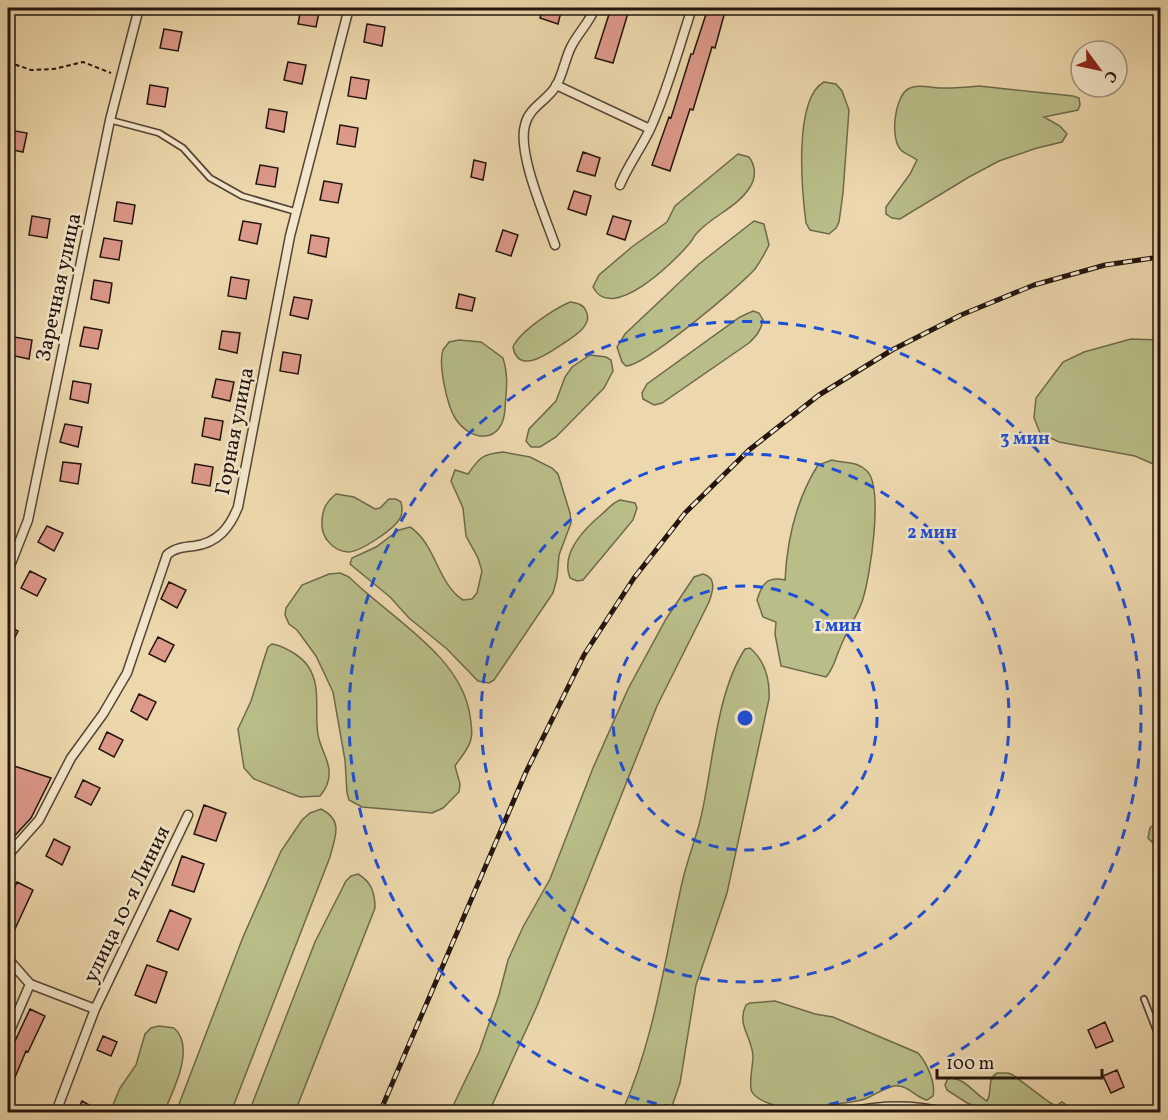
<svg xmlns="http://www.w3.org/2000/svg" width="1168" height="1120" font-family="Vollkorn,serif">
	<rect width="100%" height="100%" fill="#edd8ad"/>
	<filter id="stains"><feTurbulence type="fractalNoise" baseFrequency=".00333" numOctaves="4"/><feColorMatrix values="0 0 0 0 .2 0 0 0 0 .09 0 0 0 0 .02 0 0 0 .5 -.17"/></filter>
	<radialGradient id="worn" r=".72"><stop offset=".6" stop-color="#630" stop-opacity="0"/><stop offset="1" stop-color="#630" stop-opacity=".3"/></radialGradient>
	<path fill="#b9be89" stroke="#6e694c" stroke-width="1.5" d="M824,82L836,84L842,91L849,110L843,193L839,222L836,228L829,234L810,230L806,223C802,192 793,99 824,82Z
		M979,86L1073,96L1079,98L1080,105L1078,110L1044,117L1060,126L1067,134L1062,142L1037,148L999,161L969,177L900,219L892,218L886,214V207L910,174L917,160C912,156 905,154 901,150C890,139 894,98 908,89C918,83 935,89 946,88C957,88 968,87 979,86Z
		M738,154L749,157C756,166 756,178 750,187C738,207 712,216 697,233C694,236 692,241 689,244C674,262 611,324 593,287L599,275L633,246L667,222L675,206Z
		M754,221L764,224L769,245C765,253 760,262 755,269C740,286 645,366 626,366L622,362L617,347L625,334L699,264Z
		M570,302C577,303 583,304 586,311C594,326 571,338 561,345C548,354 518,375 513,347C520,331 554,309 570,302Z
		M753,311L759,313L763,320C761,331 756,336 749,343L662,403L654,405L643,399L642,393L647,384L740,317Z
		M1131,339L1160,340V467L1135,456L1059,442L1040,433L1034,418L1036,398L1063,362L1084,352Z
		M459,340L481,342L503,358C509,376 506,391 505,409C503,444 471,443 455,418C447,405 438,364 443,350C445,347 447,345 449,342Z
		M590,355L606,357L611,360L613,371L604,388L556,437L540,447H531L526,441L529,429L556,401L565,377L572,367Z
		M503,452L530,457L552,468L558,474L570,513L571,523L559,555L557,578L553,593L494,680L489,683L478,681L447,649L409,618L390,597L350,564L352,558L376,547L399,530L410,527C436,544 437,583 463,600L472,599L477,593L482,571L478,558L466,536L463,508L451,481L455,470L468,474C479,458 482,454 503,452Z
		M832,460C845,464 856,460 867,471C884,488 870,579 862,602C856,618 846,632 840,648C835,659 834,668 826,677L781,666L775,634L776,622L763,617L757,600C762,584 767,576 785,580C787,540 796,500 818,465Z
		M336,494L354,497L375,509L380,508L389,499H396L401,502C402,507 403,511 401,516C397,528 360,552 348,552C333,551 321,537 322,523C322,510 326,502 336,494Z
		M620,500L635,503L637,508L633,520L583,580L577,581L570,578C560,553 584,529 602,514C608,509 612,503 620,500Z
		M340,573L349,577C389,617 462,656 470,716C471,723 473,732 471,739C469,749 460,758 455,766L460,784L459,792L443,808L432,813L362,807L349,800L347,793L345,760L333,692L316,656L297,630L289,624L285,615L286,608L302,585L329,574Z
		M703,574C717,578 713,591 709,602L657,706L537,1006L489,1112H450L479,1052L499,995L508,960L523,927L550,879L593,768L628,689L666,619L694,577Z
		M272,644C284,646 301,656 308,666C322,687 314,712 318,735C320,747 328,758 329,770C330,780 326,789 320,796L300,797L254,779L244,768L238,729L251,701L265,656L268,647Z
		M750,648C765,661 770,679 769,699L727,893L696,985L680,1083L670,1112H622C655,1037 664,962 682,883C687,860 696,839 701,817C713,766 716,693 745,649Z
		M321,809C344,820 335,837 330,857L231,1112H176L243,937L281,851L302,820L310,813Z
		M1156,823H1160V846L1153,843L1148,838L1150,828Z
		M358,874C372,882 375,894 375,908L295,1112H249L315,942L346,881L351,876Z
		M775,1001L815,1014L833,1017L918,1053C927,1063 936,1083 933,1096L927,1100C915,1097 907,1084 894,1086C884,1088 875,1095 865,1099C856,1102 847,1102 838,1104C807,1110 803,1116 771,1104C765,1102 756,1099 752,1092C748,1084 753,1067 753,1056C752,1037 736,1024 746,1005L750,1003Z
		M159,1026L174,1028C196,1047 173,1091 164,1112H110L120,1088L136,1065L145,1034L151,1028Z
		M997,1073H1008L1013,1075L1049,1102L1056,1106L1062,1102L1076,1112H990L967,1103L947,1090L945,1085L948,1078C965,1077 974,1094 987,1101C993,1091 986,1080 997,1073Z"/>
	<path fill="#dc9889" stroke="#23140e" stroke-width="1.5" d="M301,8H320L316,27L298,24Z
		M543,8H562L558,24L540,18Z
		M611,8L628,13L613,63L595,58Z
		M708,8H726L715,48L712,47L693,110L690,109L670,171L652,165L669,117L671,118L691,54H693Z
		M367,24L385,27L382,46L364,42Z
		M164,29L182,32L178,51L160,48Z
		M288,62L306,65L302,84L284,80Z
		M351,77L369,80L366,99L348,96Z
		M150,85L168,88L165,107L147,104Z
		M269,109L287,112L284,132L266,128Z
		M340,125L358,128L355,147L337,144Z
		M9,130L27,133L23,152L8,149Z
		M583,152L600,158L595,176L577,171Z
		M474,160L486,163L483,180L471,177Z
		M260,165L278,168L275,187L256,184Z
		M324,181L342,184L338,203L320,200Z
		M574,191L591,196L586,215L568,209Z
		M117,202L135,205L132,224L114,221Z
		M32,216L50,219L47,238L29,235Z
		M613,216L631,221L625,240L607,234Z
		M243,221L261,224L257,244L239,240Z
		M503,230L518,235L511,256L496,251Z
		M311,235L329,238L326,257L308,253Z
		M104,238L122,241L119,260L100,257Z
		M231,277L249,280L246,299L228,296Z
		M94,280L112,283L109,303L91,299Z
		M459,294L475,298L472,311L456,308Z
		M294,297L312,300L308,319L290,315Z
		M84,327L102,330L98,349L80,346Z
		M222,331L240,333L237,353L219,349Z
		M14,337L32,340L29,359L10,355Z
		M283,352L301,355L298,374L280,371Z
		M216,379L234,382L230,401L212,397Z
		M73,381L91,384L88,403L70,399Z
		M205,418L223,421L220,440L202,436Z
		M65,424L82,427L78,447L60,442Z
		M63,462L81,464L78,484L60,481Z
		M195,464L213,467L210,486L192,483Z
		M47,526L63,533L54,551L38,542Z
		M30,571L46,579L37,596L21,588Z
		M169,582L186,590L177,608L161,599Z
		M8,626L18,631L8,651Z
		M158,637L174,645L165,662L149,654Z
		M139,694L156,702L147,720L131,711Z
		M107,732L123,740L114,757L99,749Z
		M8,764L51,778L31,818L8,843Z
		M83,780L100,788L91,805L75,797Z
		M204,805L226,813L216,841L194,834Z
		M54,839L70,847L62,865L46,856Z
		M182,856L204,864L194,892L172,885Z
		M17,882L33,890L8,944V902Z
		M170,910L191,919L178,950L157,941Z
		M147,965L167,972L156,1003L135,995Z
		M30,1009L45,1016L28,1052L26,1051L8,1094V1056Z
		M1105,1022L1113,1041L1096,1048L1088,1030Z
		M103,1036L117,1042L111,1056L97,1050Z
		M1117,1070L1124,1087L1111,1093L1103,1076Z
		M82,1101L103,1113H76Z"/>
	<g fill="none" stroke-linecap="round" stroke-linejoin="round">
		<defs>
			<path id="lane" d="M110,120L159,133L183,148L210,178L242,196L297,212
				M1144,999L1160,1040"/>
			<path id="street" d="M556,85L650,129
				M620,185C628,165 642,147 651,127C668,89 679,47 692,8
				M555,245C545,216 517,153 525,125C529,107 547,101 556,86C563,74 565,59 571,47C578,33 589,23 595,8
				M8,571L28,520L110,120L139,8
				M8,855L39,820L71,758L103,714L127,673L167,555C174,548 184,547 194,546C218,543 230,527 238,507L290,236L349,8
				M8,959L30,984L95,1009
				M8,1035L30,984
				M56,1112L95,1009L188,815
				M849,1112C881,1105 911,1104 944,1112"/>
		</defs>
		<use href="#lane" stroke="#564536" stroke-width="8"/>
		<use href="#street" stroke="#564536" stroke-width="11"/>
		<path stroke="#23140e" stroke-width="2" stroke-dasharray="4.5 3" stroke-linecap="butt" d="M8,62L31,70L54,69L83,62L111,73"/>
		<use href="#lane" stroke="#f3e6ca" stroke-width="4.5"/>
		<use href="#street" stroke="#f3e6ca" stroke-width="8"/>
		<defs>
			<path id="rail" d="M380,1112L526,772L584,655L634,578L685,513L749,450L819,395L892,350L961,315L1034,285L1105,265L1160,257"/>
		</defs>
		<use href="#rail" stroke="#23140e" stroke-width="5"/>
		<use href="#rail" stroke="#f3e6ca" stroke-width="3" stroke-dasharray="9" stroke-linecap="butt"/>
	</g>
	<g fill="none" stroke="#1d4ed8" stroke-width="3" stroke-dasharray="10 8">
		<circle cx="745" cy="718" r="132"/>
		<circle cx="745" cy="718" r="264"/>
		<path d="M710 1112A396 396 0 1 1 780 1112"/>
	</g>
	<g text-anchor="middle" stroke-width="5" stroke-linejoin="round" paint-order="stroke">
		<g font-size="21" fill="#23140e" stroke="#f3e6ca">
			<text transform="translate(58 287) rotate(-78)" y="7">Заречная улица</text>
			<text transform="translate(234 431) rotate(-79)" y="7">Горная улица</text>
			<text transform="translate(126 904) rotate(-64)" y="7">улица 10-я Линия</text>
		</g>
	</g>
	<circle cx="745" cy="718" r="9" fill="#1d4ed8" stroke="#f3e6ca" stroke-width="3"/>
	<g font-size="18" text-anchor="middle" font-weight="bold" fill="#1d4ed8" stroke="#f3e6ca" stroke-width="5" stroke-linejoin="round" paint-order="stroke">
		<text x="1025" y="444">3 мин</text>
		<text x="932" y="538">2 мин</text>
		<text x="838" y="631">1 мин</text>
	</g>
	<rect width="1168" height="1120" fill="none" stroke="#edd8ad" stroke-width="30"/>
	<rect x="9" y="9" width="1150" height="1102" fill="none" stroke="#23140e" stroke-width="3"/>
	<rect x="15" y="15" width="1138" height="1090" fill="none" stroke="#23140e" stroke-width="1.5"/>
	<g transform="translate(1099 69) rotate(123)"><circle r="28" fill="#f3e6ca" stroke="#a0927f" stroke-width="1.5"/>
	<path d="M0-4.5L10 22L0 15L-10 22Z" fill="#8f2418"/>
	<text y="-9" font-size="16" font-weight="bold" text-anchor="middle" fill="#23140e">С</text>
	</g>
	<path d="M937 1069v9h165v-9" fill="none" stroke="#23140e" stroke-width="3"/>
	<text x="946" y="1069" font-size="18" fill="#23140e" stroke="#f3e6ca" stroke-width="4.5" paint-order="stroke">100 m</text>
	<rect width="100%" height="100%" filter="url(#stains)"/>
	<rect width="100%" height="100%" fill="url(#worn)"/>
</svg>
